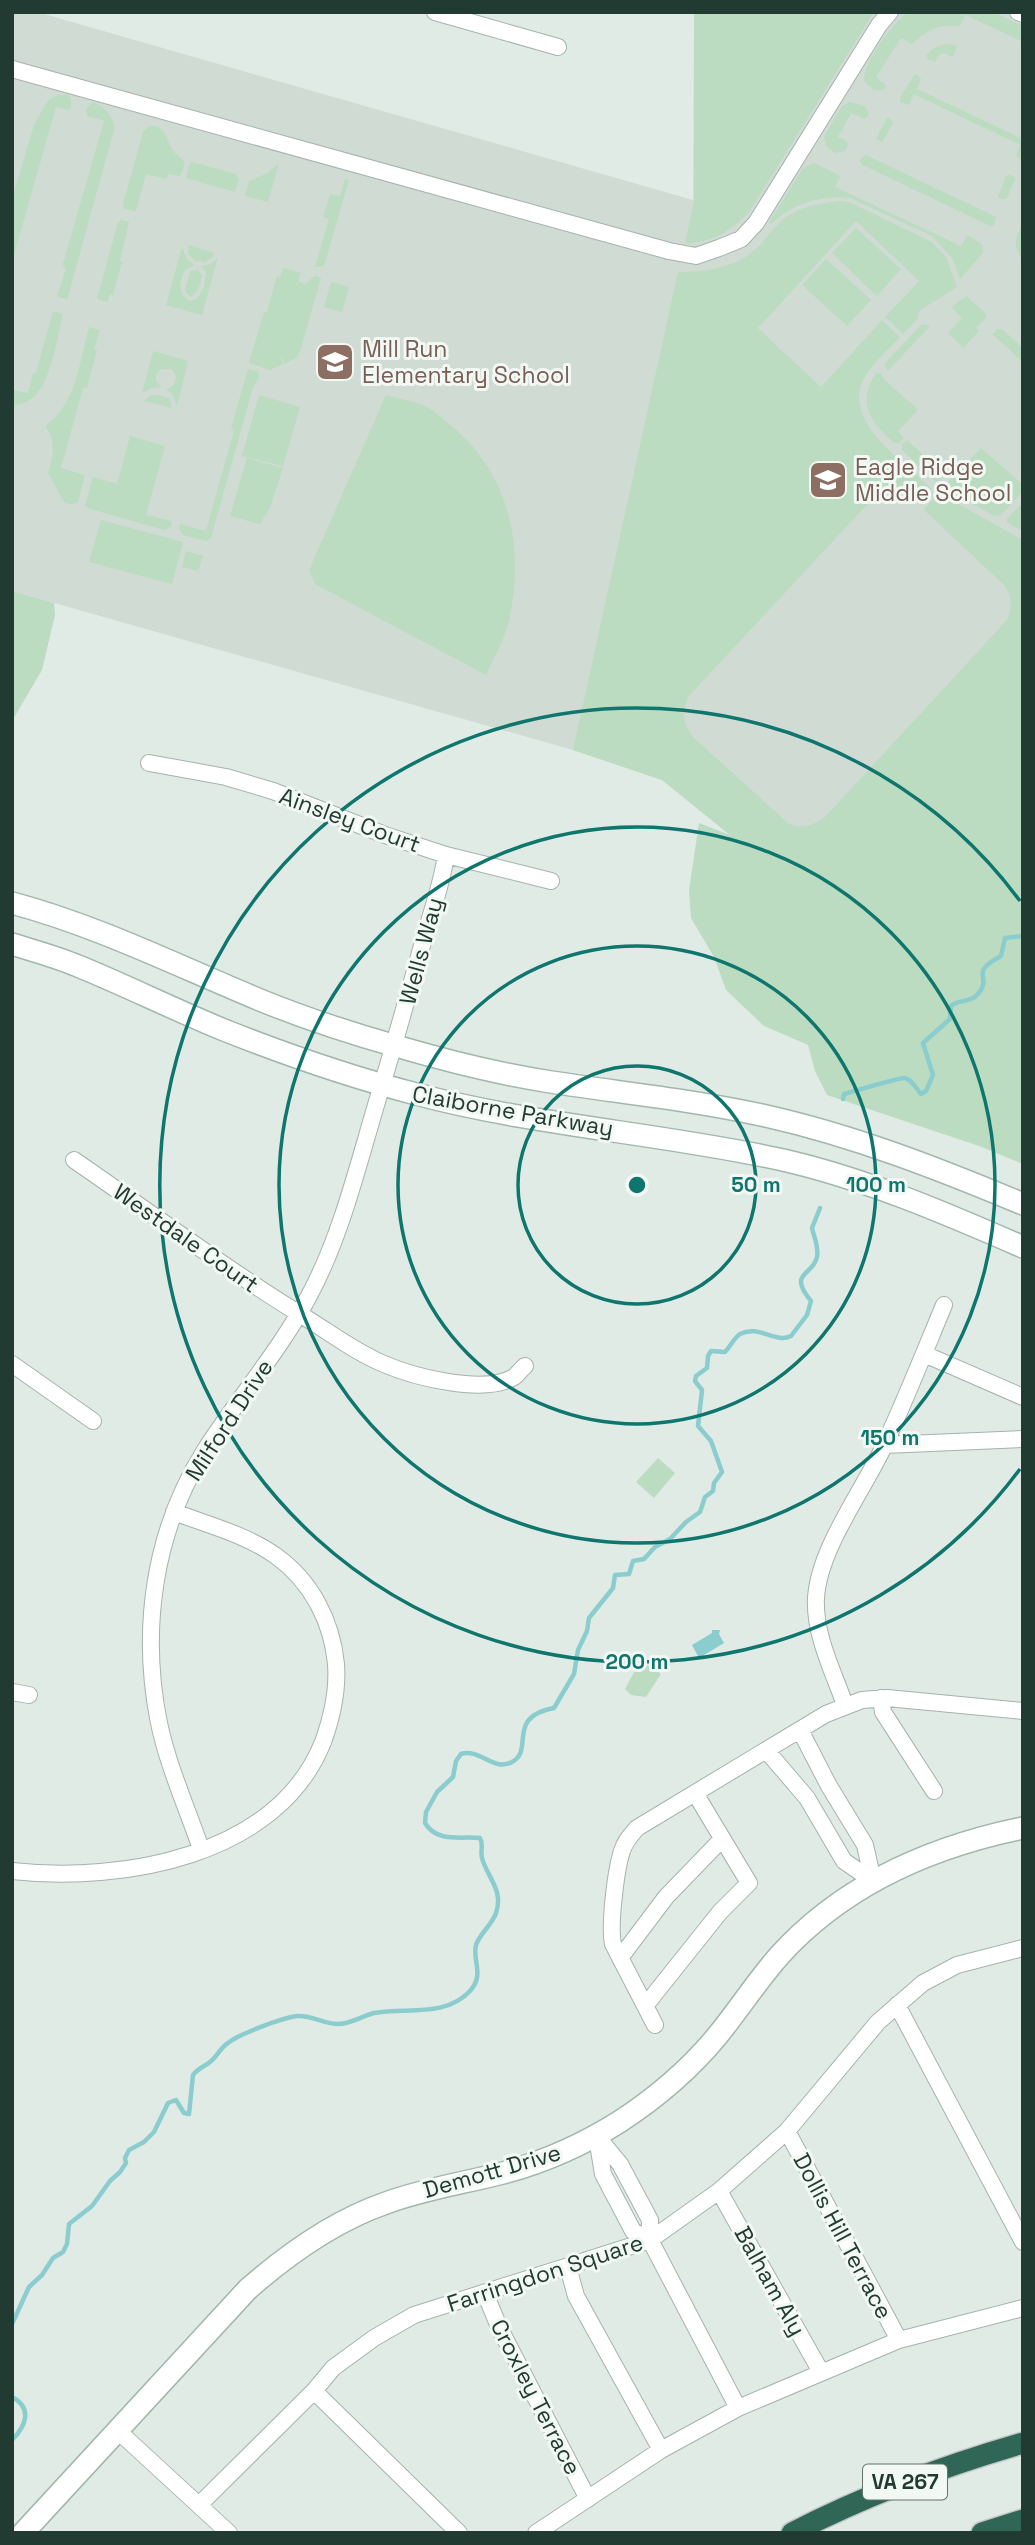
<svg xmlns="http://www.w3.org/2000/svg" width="1035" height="2545" font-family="'Space Grotesk',sans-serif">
	<rect width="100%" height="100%" fill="#e1ebe6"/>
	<path fill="#d0dbd4" d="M12,12H37L693,200L694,12H1023V716L839,923L662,780L573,750L12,591Z"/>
	<path fill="#bbdcc0" d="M694,12H874L749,212C730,233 712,241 685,244L694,200Z
		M908,12H993L1023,26V42L966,15L960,26C937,25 930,28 912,44L901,38L876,77L886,85L883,90H874L865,83C859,66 894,22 908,12Z
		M945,44L956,45L957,47L953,57L944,53L939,55L935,62L927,59L926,56L932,49Z
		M914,75H918L921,79L917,89L1023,139V161L1016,156L1020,145L914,94L909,105L900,102V98Z
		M58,95H68L71,98V108L68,110L56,107L12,262V199L34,125L48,100Z
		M92,102C105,106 114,116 114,130L67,300L57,296L66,268L62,267L104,121L87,116L86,109Z
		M849,102L865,106L869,114L865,119L851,113L838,137L847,141L848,146L845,151L835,153L826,146L824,136L842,106Z
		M887,118H890L893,123L882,142L876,139Z
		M149,126C168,125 165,141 175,153C177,155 181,156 183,160C186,164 182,172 180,176L168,174L167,179L146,174L136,211L124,209L123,204L143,132Z
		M866,155L996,217L994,226H990L861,164L860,160Z
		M192,162L236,174L239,179L235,192L186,178L189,165Z
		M279,163L268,202L245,196L249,181L268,173Z
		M814,163L839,175L840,177L835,187L961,246L967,236H969L982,244L983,253L960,279L952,258L932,236L850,198C822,194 791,204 771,224L769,223L803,168Z
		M1009,175L1015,177V180L1006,199H1000L998,196L1006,176Z
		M345,179L349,180L324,266L315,267L329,219L323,217L330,194L340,196Z
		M840,201L849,202L932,242L946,257L957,287L919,311L918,318L903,334L885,317L919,281L856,221L758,328L821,387L882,320L900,337C888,350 873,363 864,378C841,422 905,463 932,489L917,503C904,492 890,488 874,497L689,696C681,713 683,724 694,738L789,824C803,829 812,826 824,818L1007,620C1013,606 1012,596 1004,585L924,510L938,493L1023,540V1164L979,1146L827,1095L815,1071L808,1045L764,1026L726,990L714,957L691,918L689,890L699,823L730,835L662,780L573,750L678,272C707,273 742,266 762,243C772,231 779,220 793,213C807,205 823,203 840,201Z
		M122,220L129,222L120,261L122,262L113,295L110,294L108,302L97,299L118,222Z
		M1023,220V259H1022C1009,238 1020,235 1023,220Z
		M856,228L901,269L877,296L832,253Z
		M189,245L214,253V256L205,262L195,261L188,254Z
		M182,247L187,259L194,265L185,270C179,282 177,294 190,301L197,299L204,287L206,272L201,266L211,264L218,257L202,315L166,305Z
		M826,259L871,300L847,326L802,285Z
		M283,268L301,273L298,281L305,284L315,276L321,278L300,351L297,357L285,364L280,354L283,364L270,370L249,363L264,312H267L277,276L280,277Z
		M198,270L202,275C201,284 198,294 190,297L185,291L190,271Z
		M331,282L349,287L342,312L324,307Z
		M967,296L986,314V318L976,328L979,331L963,348L948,333L962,318L951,307Z
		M53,311L63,314C56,340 49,410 12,404V390L28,393L33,373H36Z
		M922,324L930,326L888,371L884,364Z
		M89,327L100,330L94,349L97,350L87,388H83L61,468L85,475L78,502L72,504L65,503L48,473C53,456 57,441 45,426C76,405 80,360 89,327Z
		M997,329H1002L1023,348V362L992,334Z
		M153,351L188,361L177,406L173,395L166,389C177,386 179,376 171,369H161L156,375V381L161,387L152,388L142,393Z
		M248,369L259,372V378L253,387L211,538L206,541L183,535L179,529L180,524L206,531L234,430L231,428Z
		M876,373H881L883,378L918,410L898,431L904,438L899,443H894C871,422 856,404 876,373Z
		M151,395H158L169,398L172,408L144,401Z
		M259,395L300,407L283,466L242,456Z
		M386,395C399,399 415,401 427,407C435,411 442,418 448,423C510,472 525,547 509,621C505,640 493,658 486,675L315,584L309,570Z
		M130,436L165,446L146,515L172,521L171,527L165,530L90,509L85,506L93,477L117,484Z
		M907,440L933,464L935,462L947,473L939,481H935L902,450V445Z
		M981,448L1023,485V491L1001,515L994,516L946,489L945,485Z
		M247,458L283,468L270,508L260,524L230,516Z
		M1023,502V531L1007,523V519Z
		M101,520L183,542L172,584L89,562Z
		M186,551L203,556L198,571L182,567Z
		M12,591L54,603L55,615L42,670L12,721Z
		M658,1458L675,1473L654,1498L636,1482Z
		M640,1661L661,1674L646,1697L631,1695L625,1689Z"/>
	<path fill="#8bccce" d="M712,1630H720L719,1634L724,1643L699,1658L692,1645L712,1633Z"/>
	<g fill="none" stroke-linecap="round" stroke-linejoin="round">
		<path stroke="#8bccce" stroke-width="4.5" d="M843,1099L844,1094C851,1092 901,1077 905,1078C912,1080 916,1088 921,1094L926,1091L933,1075L923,1043L950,1019L951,1006C959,999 970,1003 977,995C995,975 966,975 1001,956L1005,938L1023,936
			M12,2324L29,2287L42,2275L53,2258L63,2252L67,2244L69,2224L92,2206L110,2181L120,2172L126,2163L125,2158L129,2150L144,2142L154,2132L168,2103L176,2100L184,2113L189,2114L193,2075C198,2068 204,2067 210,2062C217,2057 220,2048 228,2043C239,2034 282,2018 297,2016C312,2015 324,2024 338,2024C351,2024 362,2016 374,2013C406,2007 445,2018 470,1991C485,1974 472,1961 476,1945C480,1933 492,1925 496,1913C504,1890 487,1877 482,1858C480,1851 484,1845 480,1838C461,1836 437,1843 425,1823L426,1812L437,1792L453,1777L456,1761L461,1754C480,1748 493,1772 512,1762C535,1750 505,1717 554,1708L574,1674L578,1650L587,1631L589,1618L613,1588L615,1575L629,1574L633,1561L644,1559L655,1547L670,1539L686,1522L700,1512L705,1497L713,1491L714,1483L722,1472L711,1441L698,1426L702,1390L695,1381L696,1376L707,1368L708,1356L711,1351L725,1352C731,1346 733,1339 740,1334C759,1324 775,1344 791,1336L807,1315L811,1301C787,1272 813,1276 817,1257C819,1247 814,1237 812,1228L820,1208
			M12,2397C33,2408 26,2426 12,2440"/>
		<defs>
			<path id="street" d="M435,12L558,47
				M1018,12L1023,14
				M12,69L669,251L696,256L719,248L741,239L756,223L879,25L890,12
				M149,763L226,777L273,791L385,835L446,855L551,881
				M74,1160C151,1213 226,1269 306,1318C332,1334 357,1353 384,1364C414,1377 484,1395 514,1377C518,1374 521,1369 525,1366
				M924,1354L1023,1397
				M12,1364L93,1421
				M884,1445L1023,1439
				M12,1692L29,1695
				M881,1698L883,1712L934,1791
				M845,1705C833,1671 814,1634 816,1598C819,1549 862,1492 883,1448C905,1401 924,1353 944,1305
				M766,1750L807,1798L844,1861L873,1881L865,1845L829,1786L800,1730
				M201,1849C187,1808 168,1766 159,1723C140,1629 154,1531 205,1450C239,1397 281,1349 310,1294C344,1230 361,1152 383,1082C397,1034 411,986 424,938C432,911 442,883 446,855
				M12,1871C122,1883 277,1857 323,1742C332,1717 338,1690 336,1664C332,1621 311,1581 276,1556C247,1535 208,1525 174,1512
				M620,1958L666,1897L722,1839
				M897,2005L1023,2242
				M645,2006L720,1912L749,1883L695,1793
				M655,2025L613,1944C609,1925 616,1869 622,1851C625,1841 631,1835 637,1828L826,1714L862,1700L887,1698L1023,1711
				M787,2131L899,2340
				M596,2135L620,2164L650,2220V2240L738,2408
				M597,2138L603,2174L633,2231L650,2240
				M719,2191L821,2372
				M568,2267L576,2296L661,2450
				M485,2293L499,2327L588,2499
				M314,2391L459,2533
				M117,2430L229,2533
				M199,2505L314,2391L333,2368L374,2338L414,2315L650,2240L719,2191L787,2131L878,2022L923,1983L957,1965L1023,1948
				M536,2533L661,2450L738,2408L899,2340L1023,2308"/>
			<path id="secondary" d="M12,903C98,926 178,966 260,1000C304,1018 350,1033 396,1046C447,1061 499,1074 551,1082C623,1093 695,1100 766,1116C855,1136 939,1169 1023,1204
				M12,944C34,951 57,957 78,966C127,986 175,1010 224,1030C287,1055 351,1077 416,1094C536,1126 661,1133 783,1160C866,1179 945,1213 1023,1247
				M23,2533L248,2289C289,2253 334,2221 386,2203C424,2189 464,2183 503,2173C544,2162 584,2144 619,2122C656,2098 690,2069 718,2035C739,2009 757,1981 779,1956C844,1884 930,1847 1023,1828"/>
			<path id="highway" d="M792,2533C866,2495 943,2466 1023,2443
				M982,2533L1023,2520"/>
		</defs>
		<use href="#street" stroke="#a4b3ac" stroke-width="18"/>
		<use href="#secondary" stroke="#a0b7ac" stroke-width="24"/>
		<use href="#highway" stroke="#c1c8c6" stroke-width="24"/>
		<use href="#street" stroke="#fff" stroke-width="16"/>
		<use href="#secondary" stroke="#fff" stroke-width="21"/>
		<use href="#highway" stroke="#2f6655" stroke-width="21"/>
	</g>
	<g fill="none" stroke="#0f766e" stroke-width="3.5">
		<circle cx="637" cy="1185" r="119"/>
		<circle cx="637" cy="1185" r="239"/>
		<circle cx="637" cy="1185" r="358"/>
		<path d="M1020 1469A477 477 0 1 1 1020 901"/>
	</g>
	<defs>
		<symbol id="school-square" viewBox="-11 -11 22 22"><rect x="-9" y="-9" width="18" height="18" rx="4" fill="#8d6e63" stroke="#f2f8f4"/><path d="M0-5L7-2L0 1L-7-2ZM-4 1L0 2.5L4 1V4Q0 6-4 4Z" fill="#fff"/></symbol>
	</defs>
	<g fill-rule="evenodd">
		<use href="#school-square" x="313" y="340" width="44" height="44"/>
		<use href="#school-square" x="806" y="458" width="44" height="44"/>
	</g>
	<g text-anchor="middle" stroke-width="6" stroke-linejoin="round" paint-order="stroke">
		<rect fill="#f2f8f4" stroke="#60746c" stroke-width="2" x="863" y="2464.5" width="84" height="35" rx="5"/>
		<g font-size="21" font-weight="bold" fill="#223b32">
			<text x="905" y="2489">VA 267</text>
		</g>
		<g font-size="23" fill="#785e54" stroke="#f2f8f4" text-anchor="start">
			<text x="362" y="357">Mill Run<tspan x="362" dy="26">Elementary School</tspan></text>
			<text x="855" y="475">Eagle Ridge<tspan x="855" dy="26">Middle School</tspan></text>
		</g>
		<g font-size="23" fill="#223b32" stroke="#f2f8f4">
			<text transform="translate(350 820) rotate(20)" y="8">Ainsley Court</text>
			<text transform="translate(421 951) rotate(-75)" y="8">Wells Way</text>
			<text transform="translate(513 1111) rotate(10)" y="8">Claiborne Parkway</text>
			<text transform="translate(186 1238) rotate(35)" y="8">Westdale Court</text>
			<text transform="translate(229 1420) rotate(-57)" y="8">Milford Drive</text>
			<text transform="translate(492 2171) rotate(-16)" y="8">Demott Drive</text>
			<text transform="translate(843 2236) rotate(62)" y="8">Dollis Hill Terrace</text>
			<text transform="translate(545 2273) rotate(-18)" y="8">Farringdon Square</text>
			<text transform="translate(770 2281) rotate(61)" y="8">Balham Aly</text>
			<text transform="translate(536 2397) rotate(63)" y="8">Croxley Terrace</text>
		</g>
	</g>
	<circle cx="637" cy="1185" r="10" fill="#0f766e" stroke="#f2f8f4" stroke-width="3.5"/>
	<g font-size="21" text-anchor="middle" font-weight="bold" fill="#0f766e" stroke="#f2f8f4" stroke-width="6" stroke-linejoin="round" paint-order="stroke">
		<text x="756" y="1192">50 m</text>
		<text x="876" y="1192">100 m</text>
		<text x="890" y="1445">150 m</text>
		<text x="637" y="1669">200 m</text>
	</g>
	<rect width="1035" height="2545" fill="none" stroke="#223b32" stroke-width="28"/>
</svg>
